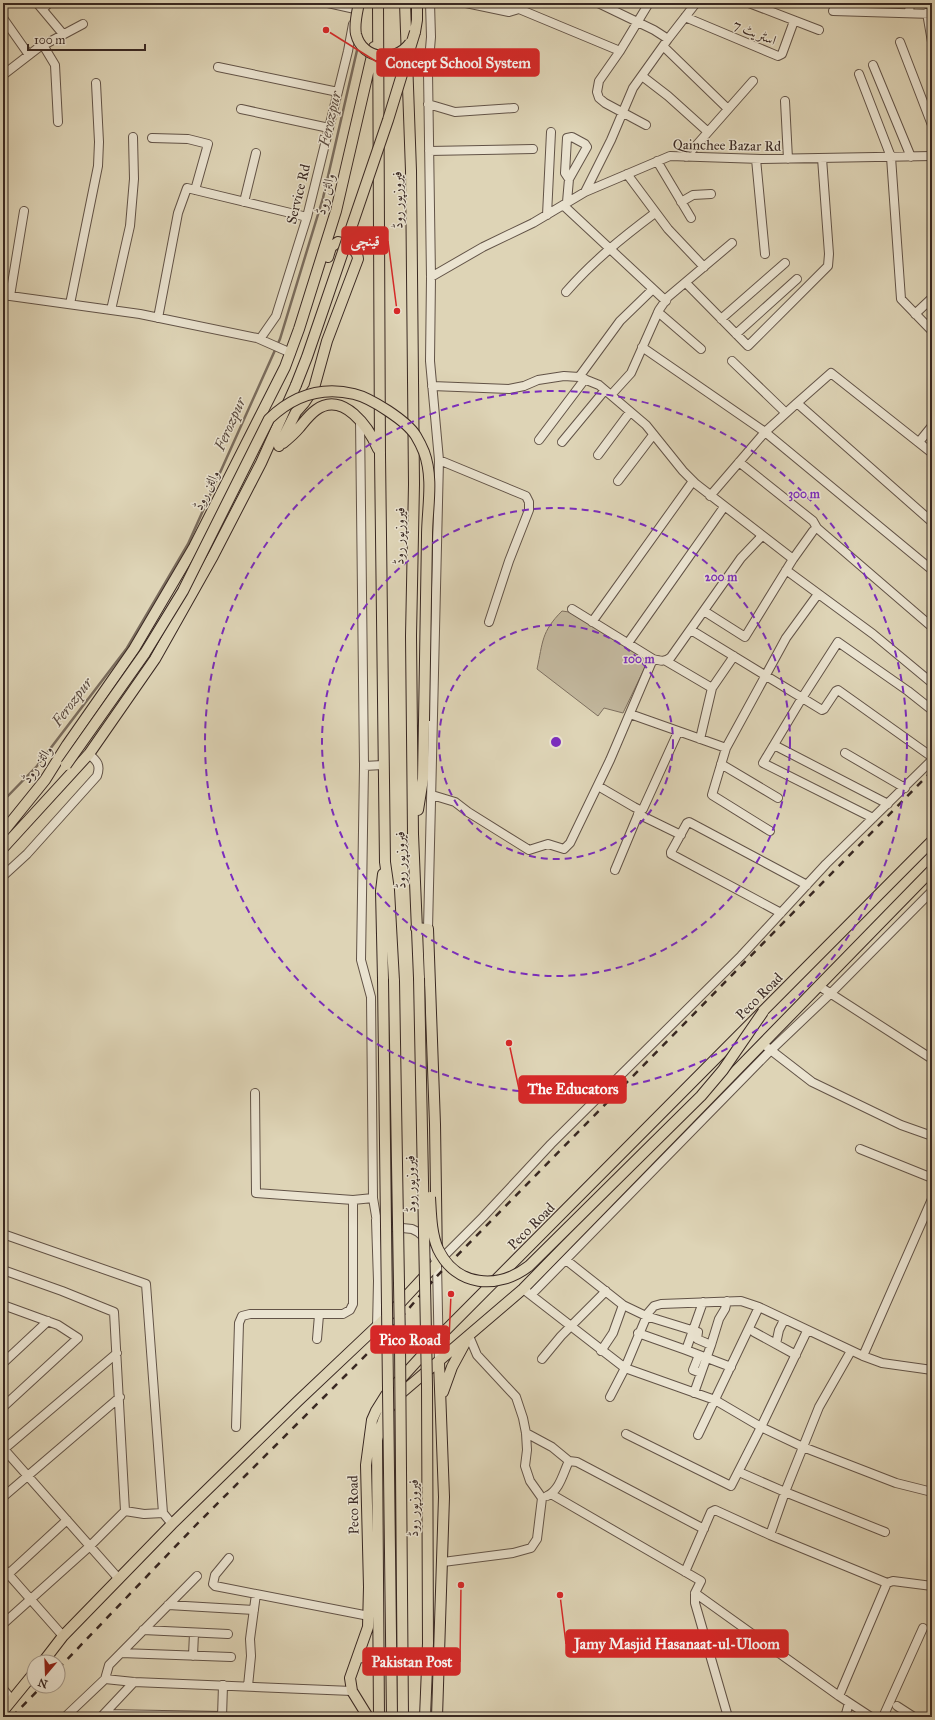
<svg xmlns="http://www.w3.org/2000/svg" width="935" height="1720" font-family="'IM FELL Great Primer',Amiri,serif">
	<rect width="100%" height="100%" fill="#ded4b6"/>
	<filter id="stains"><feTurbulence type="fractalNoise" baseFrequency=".005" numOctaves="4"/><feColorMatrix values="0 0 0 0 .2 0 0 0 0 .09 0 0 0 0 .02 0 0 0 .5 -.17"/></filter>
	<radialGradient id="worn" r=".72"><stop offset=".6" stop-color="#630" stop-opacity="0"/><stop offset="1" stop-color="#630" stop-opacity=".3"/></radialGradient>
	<path fill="#c2b79d" stroke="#7e7060" d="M562,611L569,612L649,659L623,713L604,708L598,716L537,669C543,642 541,632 562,611Z"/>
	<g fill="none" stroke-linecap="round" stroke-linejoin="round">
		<path stroke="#7a6c5d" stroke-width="2.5" d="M3,801L37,766L127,648L188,544L280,339L323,198L358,46"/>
		<defs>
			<path id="minor" d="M37,3L63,34
				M328,3L355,9
				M466,3L509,12L519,9L524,3
				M598,3L654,30L668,39
				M749,3L819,30
				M43,9L49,3
				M519,9L620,51
				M833,11L932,14
				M909,13L910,3
				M927,13L932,42
				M685,17L778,56L782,54L794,21
				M3,18L29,55
				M900,42L932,125
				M43,45L55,65L58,122
				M663,46L728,109
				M873,65L911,157
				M218,67L338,92
				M859,74L891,157L901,299L932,331
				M3,75L38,48L83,24
				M642,76L668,96L708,132
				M785,101L788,159
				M428,104L455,112L514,108
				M241,109L329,128
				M646,125L605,103L599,98L597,92L599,81L620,51L649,3
				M152,138L188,139L208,144L195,190
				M429,151L533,149
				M686,157L753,81
				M756,159L765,254
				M657,161L691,218
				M627,174L668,229L704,267
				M585,192L611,140L633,88L668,39L696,3
				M244,202L256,153
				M567,202L569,179L587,147L585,144L572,137L567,138L565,173L569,179
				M681,202L693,195L711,194
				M563,205L666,301
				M547,215L551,132
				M431,277L483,247L533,223L585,192L670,156L761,159L932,156
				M686,283L748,346L828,266L829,254L822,158
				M566,292C593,261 623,237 655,213
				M3,295L140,314L257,338L291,353
				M10,296L24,211
				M70,304L98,166L99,142L96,83
				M111,310L130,226L134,179L133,137
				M658,312L701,349
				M915,314L932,298
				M158,318L178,213L187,188L307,217
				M721,319L785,263
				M736,334L797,279
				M260,339L276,316L286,284L307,217L348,51L353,24
				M642,347L765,432L932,570
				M732,361L786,413
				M579,377L620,321L653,289
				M432,386L509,389L524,386L538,380L564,376L579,377L599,385L646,425L683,471L696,484L793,559L745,637L704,611
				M611,395L631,373L659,310L668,297L732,243
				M797,403L831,373L932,453
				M360,420L364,766L361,960L371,997L373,1198L377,1222L383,1226L412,1229L418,1232L426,1239L437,1263L439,1362
				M539,440L585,379
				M562,442L605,390
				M919,442L932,426
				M598,455L630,412
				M439,460L526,496L529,502V510L509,561L489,622
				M739,462L813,521L817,528L932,627
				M618,481L653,435
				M710,496L765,432L797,403L932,522
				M793,559L813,531
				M786,570L873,634L932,683
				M572,609L653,659C661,661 665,662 671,657L741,558L760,538V535
				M592,622L693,481
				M691,630L822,710L824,709L836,691L838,690L932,757
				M628,643L724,507
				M666,661L712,688
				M630,714L726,748
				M700,739L712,688L734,656
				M774,745L888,804
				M845,753L905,788
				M721,764L778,798
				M364,766L383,765
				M598,786L634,807L640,810L643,809L678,732
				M432,795L455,802L468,812L529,850L548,844L564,849L570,843L610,760L653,659
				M638,814L681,835
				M873,818L763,763L802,698L838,642L908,691L932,710
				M770,831L712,795L726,748L786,638L818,594
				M615,870L640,810
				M3,876L27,854L97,776C101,765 97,761 89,754
				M781,913L671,854V852L687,823L689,822L807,885
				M428,929L439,460L430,361L431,277L428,72L431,37L430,3
				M819,986L932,1059
				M768,1048L812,1082L901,1125L932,1136
				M255,1093L256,1193L353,1200
				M860,1149L932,1178
				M376,1220L378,1281L377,1327
				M3,1234L146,1284L163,1513L172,1524
				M566,1260L623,1305L646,1316L698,1332L697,1339L711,1345L719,1319L725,1309L727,1301
				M439,1261L483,1217L551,1144L741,956L826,864L932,760
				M3,1270L62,1291L114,1312L125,1511L90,1546L3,1624
				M527,1292L625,1368L715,1400L761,1427L803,1447L896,1483L932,1492
				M531,1295L771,1050L831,993L932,891
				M3,1305L58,1325L78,1338L3,1407
				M754,1332L796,1355
				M638,1333L686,1350L703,1302
				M317,1339L319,1315
				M776,1344L779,1330L784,1320
				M686,1350L731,1367
				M601,1351L613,1333L623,1305
				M699,1355L693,1370L701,1373
				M863,1356L932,1199
				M542,1359L561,1336L606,1291
				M3,1363L48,1321
				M694,1393L711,1345
				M610,1397L625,1368L648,1313L654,1306L661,1304L741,1301L759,1307L863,1356L882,1363L932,1370
				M236,1427L239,1323L242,1316L250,1314H343L350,1310L353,1304V1200L373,1198
				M526,1433L552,1447L569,1461C563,1473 560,1490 547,1496
				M626,1434L731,1486L761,1427L807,1331
				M698,1435L759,1307
				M3,1448L119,1579
				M3,1450L117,1353
				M569,1461L577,1462L704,1529
				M739,1472L785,1492L885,1532
				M551,1494L701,1581L695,1593V1603L728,1717
				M3,1497L120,1397
				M125,1511L144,1514L163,1513
				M770,1535L785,1492L819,1407L851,1351
				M229,1558L215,1575L213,1584L215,1586L369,1616
				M443,1562L513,1553L531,1548L537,1539L542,1498L530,1481L525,1466L527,1450L526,1433L523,1418L516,1397L477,1355L469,1336
				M3,1568L63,1636
				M685,1572L711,1512L715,1510L770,1535L887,1583L893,1581L932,1586
				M197,1576L109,1665L105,1679L134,1682L352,1691
				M3,1579L67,1520
				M695,1593L839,1696L871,1717
				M168,1605L254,1610
				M143,1630L228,1634
				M121,1653L231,1657
				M193,1656L194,1633
				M248,1686L251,1656L250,1639L256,1594
				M3,1689L12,1700
				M839,1696L887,1583
				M897,1706L914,1717
				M104,1714L222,1716
				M102,1716L134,1682
				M65,1717L105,1679
				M222,1717L223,1685
				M845,1717L849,1703
				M883,1717L923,1628"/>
			<path id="major" d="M378,3L380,455L385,862L389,890L394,981
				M405,3L411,171L414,484L411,636L413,834L419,978
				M415,32L417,20V3
				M283,443C288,439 294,434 299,428C304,422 309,415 316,410C343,390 369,428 378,449
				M279,446L296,412L304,403L314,388L327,341L358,259C357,248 347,245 338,242L331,247L328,257
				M418,810L423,779L424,721
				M3,832L45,780L67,745L134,649L194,547L285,367L299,329L336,211L374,47
				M3,848L89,754L155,659L213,556L261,463L296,385
				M383,979L381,891L383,874
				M443,1392L452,1367L465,1343
				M357,1658C367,1655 372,1660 379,1668
				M43,1662L63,1636L172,1524L298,1401L389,1315L437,1263L435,1124L428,929L416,928
				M3,1711L34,1673
				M368,1717L352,1691L350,1678L368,1627L369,1587L366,1465L372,1420L376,1411L386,1395L438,1338L932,841
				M379,1717L377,1440C382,1422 386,1409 399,1395L523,1289L932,870
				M437,1717L444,1497L439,1362"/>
		</defs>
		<use href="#minor" stroke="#625347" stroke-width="10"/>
		<use href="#major" stroke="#392822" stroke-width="12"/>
		<use href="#minor" stroke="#eae3d0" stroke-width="8"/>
		<use href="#major" stroke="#ded4b6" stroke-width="10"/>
		<path stroke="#392822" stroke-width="2.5" stroke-dasharray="7 7" stroke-linecap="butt" d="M58,1669L196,1525L385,1336L437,1276L932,771
			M12,1717L42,1686"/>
		<defs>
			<path id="major-bridge" d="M359,3C357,13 354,24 356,34C362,60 396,63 410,43
				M296,385L307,357L388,120L415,32
				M66,765L145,653L183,591L269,419C293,396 321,386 354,394C371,398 407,421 416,436C419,441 422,447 424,452C434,479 427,509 427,536C426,598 425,659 424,721
				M419,978L427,1385L428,1643L425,1717
				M383,979L392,1717
				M394,981L400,1345L403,1717
				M430,1197C431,1213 431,1233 438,1249C456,1287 498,1290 529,1266L701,1096L723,1070L763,1012"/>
		</defs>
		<use href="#major-bridge" stroke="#392822" stroke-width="12" stroke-linecap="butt"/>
		<use href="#major-bridge" stroke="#ded4b6" stroke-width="10"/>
	</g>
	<g fill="none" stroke="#7b2cbf" stroke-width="2" stroke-dasharray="7 5">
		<circle cx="556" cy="742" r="117"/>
		<circle cx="556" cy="742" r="234"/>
		<circle cx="556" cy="742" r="351"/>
	</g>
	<g text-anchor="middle" stroke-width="3" stroke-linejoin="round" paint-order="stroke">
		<g font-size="14" fill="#392822" stroke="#eae3d0">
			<text transform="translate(755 32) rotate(23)" y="5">اسٹریٹ 7</text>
			<text transform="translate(727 145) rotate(1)" y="5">Qainchee Bazar Rd</text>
			<text transform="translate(298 194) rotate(-76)" y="5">Service Rd</text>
			<text transform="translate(325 194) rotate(-76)" y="5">والٹن روڈ</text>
			<text transform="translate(397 200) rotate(-91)" y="5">فیروزپور روڈ</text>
			<text transform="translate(206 490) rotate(-64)" y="5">والٹن روڈ</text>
			<text transform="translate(399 536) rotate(-89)" y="5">فیروزپور روڈ</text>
			<text transform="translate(37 764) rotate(-55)" y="5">والٹن روڈ</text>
			<text transform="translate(400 860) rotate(-91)" y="5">فیروزپور روڈ</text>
			<text transform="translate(759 996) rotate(-45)" y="5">Peco Road</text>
			<text transform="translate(410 1184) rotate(-91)" y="5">فیروزپور روڈ</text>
			<text transform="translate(531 1226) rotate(-45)" y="5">Peco Road</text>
			<text transform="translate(353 1505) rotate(-91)" y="5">Peco Road</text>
			<text transform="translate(413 1508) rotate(-90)" y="5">فیروزپور روڈ</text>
		</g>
		<g font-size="15" font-style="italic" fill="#5a4a3f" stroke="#eae3d0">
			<text transform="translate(330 119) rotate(-77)" y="5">Ferozpur</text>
			<text transform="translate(230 424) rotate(-66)" y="5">Ferozpur</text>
			<text transform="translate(72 702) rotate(-53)" y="5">Ferozpur</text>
		</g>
	</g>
	<circle cx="556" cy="742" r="6" fill="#7b2cbf" stroke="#eae3d0" stroke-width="2"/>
	<g font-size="12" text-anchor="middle" font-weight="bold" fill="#7b2cbf" stroke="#eae3d0" stroke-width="3" stroke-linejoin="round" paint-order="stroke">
		<text x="804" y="498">300 m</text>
		<text x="721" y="581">200 m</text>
		<text x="639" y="663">100 m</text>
	</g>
	<path fill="none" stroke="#d62828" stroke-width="1.5" d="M326 30L377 62M397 311L388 241M509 1043L519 1089M451 1294L449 1340M560 1595L566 1644M461 1585L460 1662"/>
	<g fill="#d62828" stroke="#eae3d0" stroke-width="1.5">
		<circle cx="326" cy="30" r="4"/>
		<circle cx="397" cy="311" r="4"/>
		<circle cx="509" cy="1043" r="4"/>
		<circle cx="451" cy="1294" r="4"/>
		<circle cx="560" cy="1595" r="4"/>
		<circle cx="461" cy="1585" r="4"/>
	</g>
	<g fill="#d62828" stroke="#d62828" stroke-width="1.5">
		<rect x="377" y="49" width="162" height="27" rx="4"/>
		<rect x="342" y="227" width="46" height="27" rx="4"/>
		<rect x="519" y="1076" width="107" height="27" rx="4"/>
		<rect x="371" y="1326" width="78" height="27" rx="4"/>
		<rect x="566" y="1630" width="222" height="27" rx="4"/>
		<rect x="363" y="1648" width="97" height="27" rx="4"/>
	</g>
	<g font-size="15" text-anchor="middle" font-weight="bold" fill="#fff">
		<text x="458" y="68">Concept School System</text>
		<text x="365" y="246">قینچی</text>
		<text x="573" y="1094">The Educators</text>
		<text x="410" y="1345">Pico Road</text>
		<text x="677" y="1649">Jamy Masjid Hasanaat-ul-Uloom</text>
		<text x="412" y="1667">Pakistan Post</text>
	</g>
	<rect width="935" height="1720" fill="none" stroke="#ded4b6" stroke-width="16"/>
	<rect x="4" y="4" width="927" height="1712" fill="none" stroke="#392822" stroke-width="2"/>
	<rect x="8" y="8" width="919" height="1704" fill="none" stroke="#392822"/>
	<g transform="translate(46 1674) rotate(199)"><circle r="19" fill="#eae3d0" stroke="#a3988a"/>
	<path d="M0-3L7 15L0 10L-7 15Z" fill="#8f2418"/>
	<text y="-6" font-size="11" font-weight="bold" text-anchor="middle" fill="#392822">N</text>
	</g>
	<path d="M28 44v6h117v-6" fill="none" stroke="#392822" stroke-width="2"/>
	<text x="34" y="44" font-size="12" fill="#392822" stroke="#eae3d0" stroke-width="3" paint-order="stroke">100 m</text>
	<rect width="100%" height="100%" filter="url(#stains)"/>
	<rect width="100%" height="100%" fill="url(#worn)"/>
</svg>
